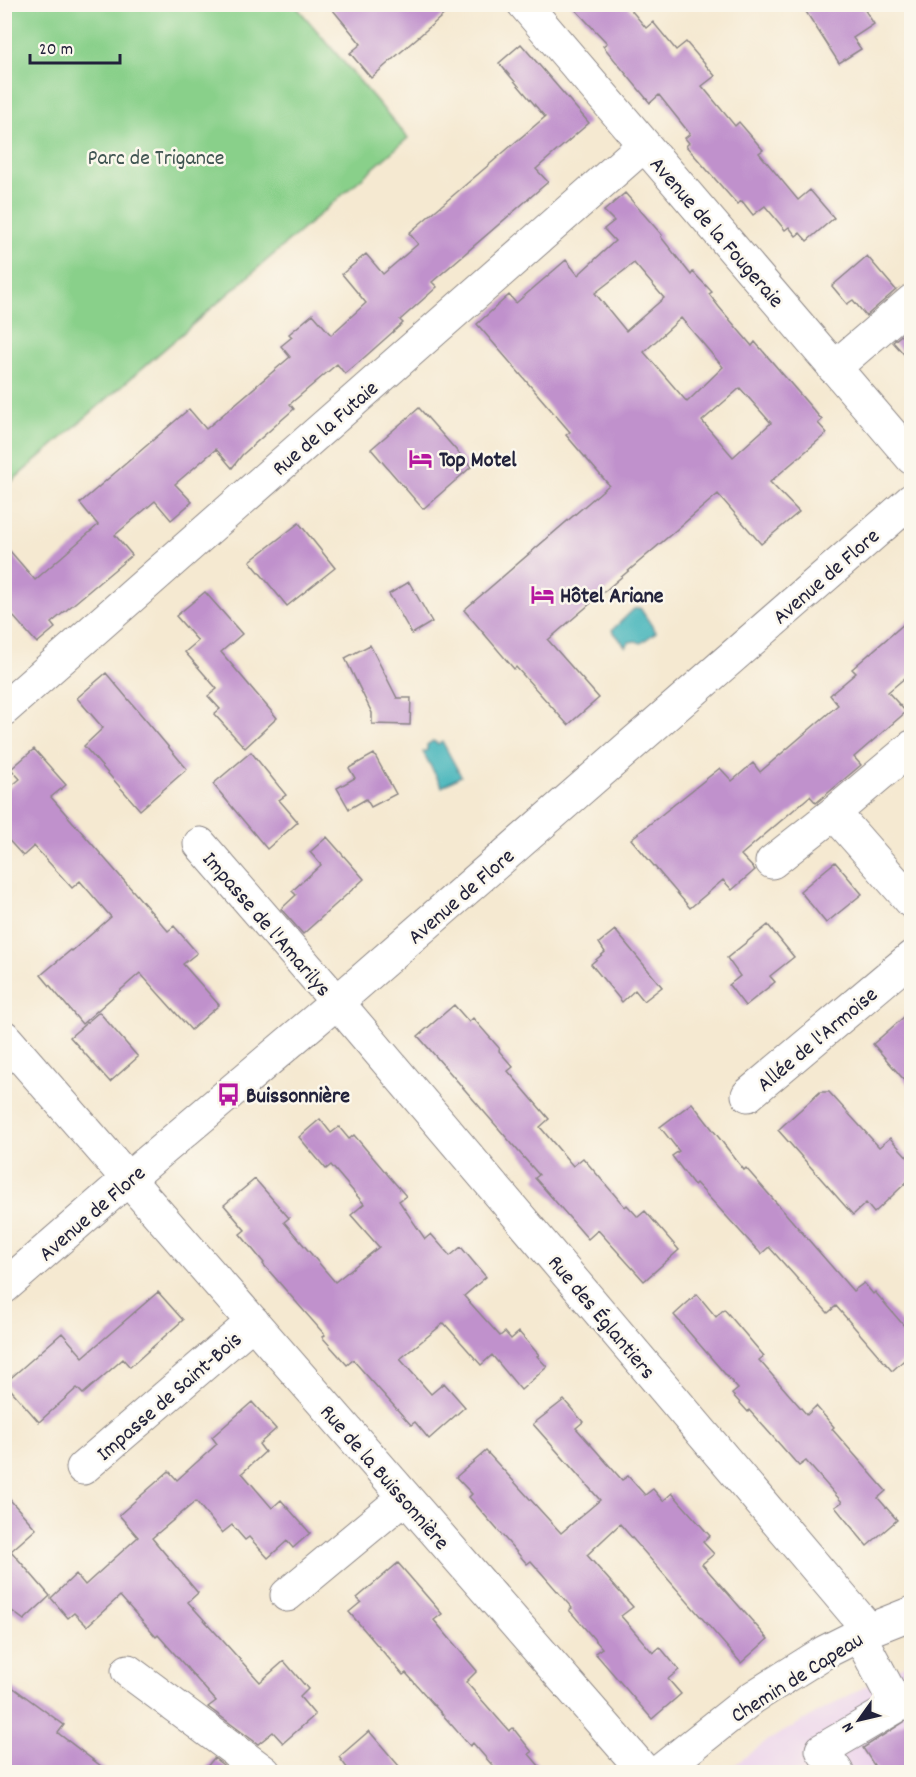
<svg xmlns="http://www.w3.org/2000/svg" width="916" height="1777" font-family="Dekko,sans-serif">
	<rect width="100%" height="100%" fill="#fbf7ec"/>
	<filter id="ink" filterUnits="userSpaceOnUse"><feTurbulence type="fractalNoise" baseFrequency=".0167" numOctaves="2"/><feDisplacementMap in="SourceGraphic" scale="12" xChannelSelector="R" yChannelSelector="G"/><feConvolveMatrix kernelMatrix="1 2 1 2 8 2 1 2 1" color-interpolation-filters="sRGB"/></filter>
	<filter id="wash" filterUnits="userSpaceOnUse"><feTurbulence type="fractalNoise" baseFrequency=".008" numOctaves="4" result="noise"/><feDisplacementMap in="SourceGraphic" scale="24" xChannelSelector="R" yChannelSelector="G"/><feGaussianBlur stdDeviation="1.35" result="paint"/><feColorMatrix in="noise" values="0 0 0 0 0 0 0 0 0 0 0 0 0 0 0 0 0 1.4 0 .05"/><feComposite in="paint" operator="in"/></filter>
	<g filter="url(#wash)">
		<rect width="100%" height="100%" fill="#f5e9d1"/>
		<path fill="#ebd1ec" d="M911,1661V1772H725L765,1742Z"/>
		<path fill="#89d08a" stroke="#567962" stroke-width="1.5" d="M5,4L295,5L408,138L5,487Z"/>
		<path fill="#43b4ba" stroke="#326b7a" stroke-width="1.5" d="M640,608L656,632L641,643L636,641L629,642L626,647L612,630L634,609Z
			M433,741L438,744L442,741L461,776L442,787L423,752L427,750V745Z"/>
		<g id="blocks">
			<path fill="#c091cc" fill-rule="evenodd" d="M328,4H456L371,78L350,53L361,44Z
				M570,4H626L646,28L653,22L676,50L686,42L715,76L702,86L735,126L739,122L763,150L759,153L798,200L810,190L834,218L807,241L800,233L796,236L789,227L785,230L765,206L753,215L742,201L737,204L686,146L689,143L685,138L690,134L659,95L650,103L603,46L607,43Z
				M801,4H861L874,24L853,38L861,49L839,63Z
				M521,44L589,123L536,169L548,182L432,282L437,287L400,320L403,323L358,363L345,374L337,364L290,404L294,409L242,455L232,468L216,449L175,484L192,502L171,520L155,501L115,535L132,555L51,623L55,628L37,643L4,606V544L35,580L98,525L80,503L189,409L206,429L290,357L281,346L292,337L289,334L313,314L331,335L366,303L342,274L366,254L383,274L418,244L409,233L545,117L499,63Z
				M625,193L662,235L661,237L691,275L693,272L712,292L709,294L719,307L752,346L755,342L822,420L818,423L827,433L770,482L799,512L761,544L718,494L548,640L599,698L568,725L516,667L514,669L464,610L609,485L566,435L570,432L477,324L509,295L516,303L566,260L578,275L615,241L604,229L614,221L604,211ZM634,263L664,298L626,331L595,293ZM681,318L723,367L687,402L644,352ZM740,388L771,423L733,457L702,421Z
				M867,256L896,290L866,316L853,300L847,304L832,286Z
				M912,326V363L893,342Z
				M419,408L471,467L423,509L371,449Z
				M299,523L335,568L287,606L250,561Z
				M409,582L432,622L412,634L389,594Z
				M205,592L242,634L221,652L277,718L245,748L214,714L220,709L208,696L217,689L185,652L198,641L176,616Z
				M912,617V672L888,692L906,712L854,757L861,765L816,803L810,796L741,855L755,870L732,890L723,880L690,908L631,839L720,768L732,781L753,763L760,772L838,705L830,695L856,673L852,669Z
				M370,645L397,698H411L410,725L372,724V713L345,658Z
				M106,673L187,769L140,810L84,746L103,728L77,698Z
				M34,749L66,785L51,797L168,931L174,926L197,953L183,964L219,1005L191,1030L140,973L82,1024L41,975L71,950L72,951L111,917L80,881L72,888L34,846L23,856L4,835V792L20,779L11,769Z
				M251,752L286,795L279,800L298,822L267,849L213,784Z
				M374,754L396,794L371,807L366,799L349,809L337,788L355,778L349,768Z
				M327,837L364,879L303,934L281,909L296,895L292,891L321,865L310,852Z
				M835,862L862,894L826,923L800,891Z
				M768,925L794,957L770,976L775,982L745,1006L729,985L740,976L727,958Z
				M615,930L662,987L644,1001L635,990L622,1002L591,964L605,952L599,943Z
				M454,1005L469,1022L473,1018L500,1049L499,1051L513,1067L508,1071L549,1119L540,1127L573,1166L583,1158L625,1207L627,1205L638,1217L645,1211L679,1250L644,1281L598,1230L588,1239L535,1178L539,1175L418,1036Z
				M912,1010V1089L873,1044Z
				M99,1012L138,1057L110,1082L70,1037Z
				M820,1092H829L879,1147L890,1138L912,1162V1177L874,1213L866,1203L853,1215L778,1130Z
				M692,1103L744,1170L746,1168L853,1291L864,1283L873,1294L875,1292L912,1335V1353L892,1371L836,1306L828,1313L769,1247L761,1254L696,1183L694,1185L672,1156L679,1151L660,1127Z
				M320,1119L331,1133L339,1127L349,1139L354,1135L364,1147L406,1196L399,1201L425,1239L431,1234L450,1256L461,1247L486,1277L464,1296L500,1336L505,1332L511,1339L519,1332L539,1355L537,1356L547,1367L521,1390L492,1355L481,1365L444,1323L400,1359L431,1394L444,1383L465,1407L429,1439L415,1422L411,1425L353,1360L347,1365L322,1337L325,1335L263,1264L264,1263L240,1234L245,1230L224,1205L255,1179L289,1218L284,1222L335,1282L379,1247L351,1215L364,1204L331,1165L326,1169L299,1137Z
				M158,1292L183,1320L130,1367L123,1359L83,1394L77,1388L39,1422L5,1383L62,1333L83,1357Z
				M697,1294L716,1317L724,1309L764,1356L759,1360L807,1415L816,1406L834,1427L832,1429L886,1491L878,1498L897,1520L867,1546L835,1507L842,1502L806,1461L799,1466L749,1410L748,1412L732,1394L738,1389L674,1315Z
				M564,1400L583,1422L576,1428L622,1480L628,1476L645,1495L653,1489L663,1501L672,1493L710,1536L703,1542L714,1554L702,1564L768,1639L741,1663L620,1524L587,1555L633,1607L621,1616L653,1653L660,1647L679,1670L668,1679L681,1694L652,1719L595,1653L602,1648L569,1610L572,1608L531,1561L527,1564L469,1497L472,1494L456,1477L486,1451L561,1533L600,1500L533,1424Z
				M252,1402L276,1429L259,1444L265,1452L242,1473L272,1508L281,1500L310,1533L293,1548L287,1541L268,1558L249,1537L245,1540L232,1525L222,1533L196,1501L152,1538L198,1593L188,1602L260,1682L284,1661L308,1689L300,1697L315,1715L283,1743L273,1732L258,1744L208,1707L216,1701L158,1635L156,1637L120,1596L87,1626L74,1613L68,1618L51,1598L76,1574L85,1585L138,1537L119,1515L169,1471L177,1480L217,1444L212,1437Z
				M4,1493L36,1529L11,1551L50,1596L24,1620L4,1605Z
				M398,1563L442,1614L434,1620L477,1671L466,1682L509,1731L513,1728L532,1752L529,1754L545,1773H499L473,1743L470,1746L406,1673L403,1675L349,1612L361,1602L357,1598Z
				M4,1681L64,1725L58,1733L110,1773H4Z
				M910,1718L912,1773H879L863,1748Z
				M369,1731L405,1773H351L339,1757Z
				M214,1758L227,1768L222,1773H202Z"/>
		</g>
	</g>
	<g filter="url(#ink)">
		<use href="#blocks" fill-opacity="0" stroke="#8c8686" stroke-width="1.5"/>
		<g fill="none" stroke-linecap="round" stroke-linejoin="round">
			<defs>
				<path id="minor" d="M524,4L912,458
					M834,368L912,301
					M4,709L644,145
					M834,813L912,902
					M200,844L337,1002L869,1630
					M772,862L834,813L912,747
					M4,1037L645,1772
					M748,1095L912,957
					M4,1287L128,1179L337,1002L912,500
					M83,1468L253,1322
					M287,1595L405,1497
					M128,1671L264,1772
					M659,1772L752,1698L825,1652L869,1630L912,1613
					M837,1772L822,1750L897,1706L859,1635"/>
			</defs>
			<use href="#minor" stroke="#8c8686" stroke-width="35"/>
			<use href="#minor" stroke="#fff" stroke-width="33"/>
		</g>
	</g>
	<defs>
		<symbol id="hotel-bare" viewBox="-9 -9 18 18"><path d="M-6-4.5h1.5V1H6V5H4.5V3h-9V5H-6ZM-4 0a1.8 1.8 0 1 1 3.6 0ZM.5 0V-2.5h3Q6-2.5 6 0Z" fill="#b5179e" stroke="#fbf7ec" stroke-width="2.5" paint-order="stroke"/></symbol>
		<symbol id="bus-bare" viewBox="-9 -9 18 18"><path d="M-5-6H5V4H4V6H2V4H-2V6H-4V4H-5ZM-3.5-4V0h7V-4ZM-3.5 1.2v1.5H-2V1.2ZM2 1.2v1.5H3.5V1.2Z" fill="#b5179e" stroke="#fbf7ec" stroke-width="2.5" paint-order="stroke"/></symbol>
	</defs>
	<g fill-rule="evenodd">
		<use href="#hotel-bare" x="404" y="442" width="33" height="33"/>
		<use href="#hotel-bare" x="526" y="578" width="33" height="33"/>
		<use href="#bus-bare" x="212" y="1078" width="33" height="33"/>
	</g>
	<g text-anchor="middle" stroke-width="5" stroke-linejoin="round" paint-order="stroke">
		<g font-size="22" fill="#415653" stroke="#fbf7ec">
			<text x="156" y="164">Parc de Trigance</text>
		</g>
		<g font-size="22" fill="#22223b" stroke="#fbf7ec">
			<text transform="translate(718 231) rotate(49)" y="8">Avenue de la Fougeraie</text>
			<text transform="translate(324 427) rotate(-41)" y="8">Rue de la Futaie</text>
			<text transform="translate(825 575) rotate(-41)" y="8">Avenue de Flore</text>
			<text transform="translate(460 895) rotate(-41)" y="8">Avenue de Flore</text>
			<text transform="translate(268 923) rotate(49)" y="8">Impasse de l'Amarilys</text>
			<text transform="translate(816 1038) rotate(-40)" y="8">Allée de l'Armoise</text>
			<text transform="translate(91 1212) rotate(-41)" y="8">Avenue de Flore</text>
			<text transform="translate(603 1316) rotate(50)" y="8">Rue des Églantiers</text>
			<text transform="translate(168 1395) rotate(-41)" y="8">Impasse de Saint-Bois</text>
			<text transform="translate(386 1476) rotate(49)" y="8">Rue de la Buissonnière</text>
			<text transform="translate(796 1676) rotate(-32)" y="8">Chemin de Capeau</text>
		</g>
		<g font-size="22" font-weight="bold" fill="#22223b" stroke="#fbf7ec" text-anchor="start">
			<text x="439" y="466">Top Motel</text>
			<text x="560" y="602">Hôtel Ariane</text>
			<text x="246" y="1102">Buissonnière</text>
		</g>
	</g>
	<rect width="916" height="1777" fill="none" stroke="#fbf7ec" stroke-width="24"/>
	<g transform="translate(859 1720) rotate(236)" stroke="#fbf7ec" stroke-width="4.5" paint-order="stroke">
	<path d="M0-4.5L10 22L0 15L-10 22Z" fill="#22223b"/>
	<text y="-9" font-size="16" font-weight="bold" text-anchor="middle" fill="#22223b">N</text>
	</g>
	<path d="M30 54v9h90v-9" fill="none" stroke="#22223b" stroke-width="3"/>
	<text x="39" y="54" font-size="18" fill="#22223b" stroke="#fbf7ec" stroke-width="4.5" paint-order="stroke">20 m</text>
</svg>
